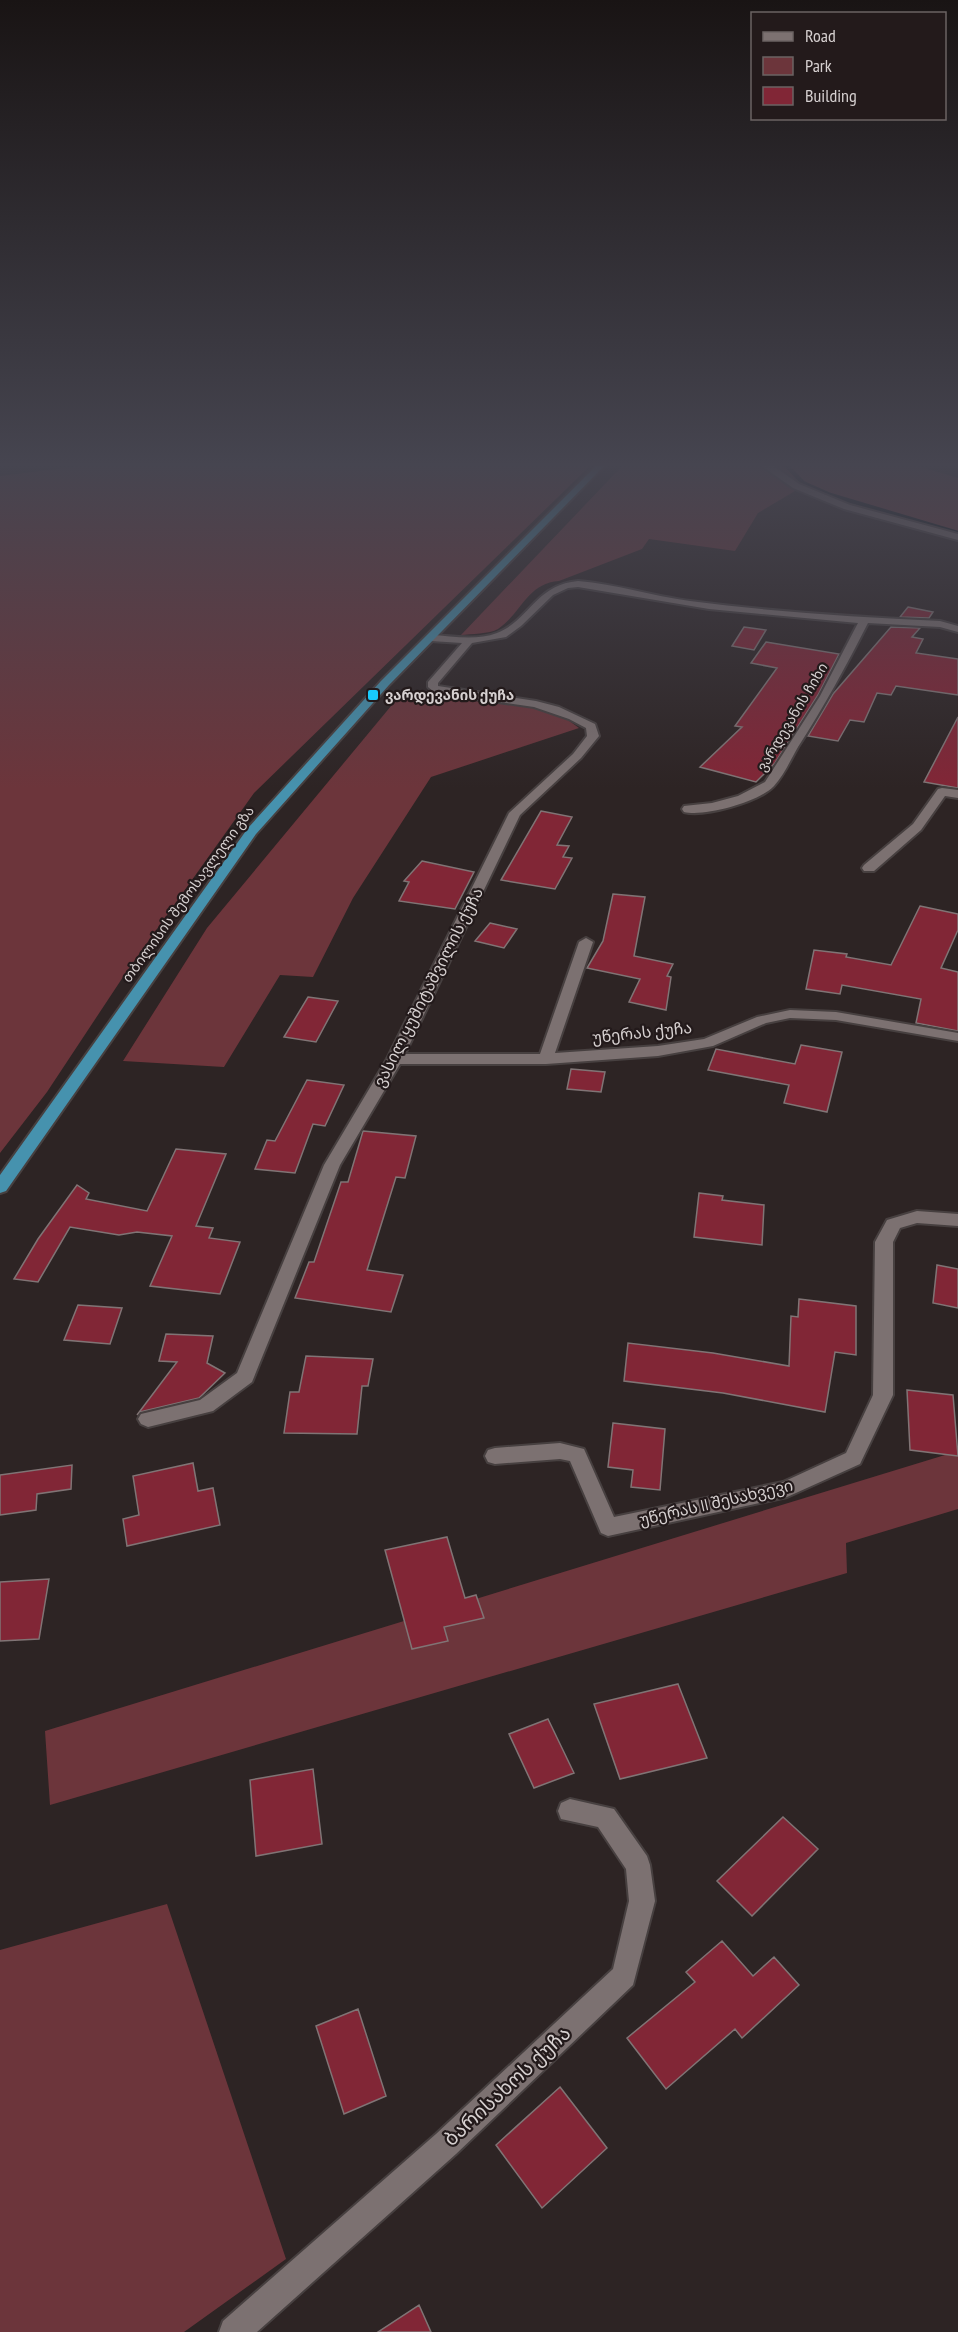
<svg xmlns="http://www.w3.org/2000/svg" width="958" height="2332" font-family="'PT Sans Narrow','Noto Sans Georgian',sans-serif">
	<rect width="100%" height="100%" fill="#2d2424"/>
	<path fill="#6c353b" d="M113,462H594L254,793L127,971L47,1092L0,1153V476Z
		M626,462H904L958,478V532L840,501L801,484L795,491L758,513L735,551L649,539L642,549L559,581C527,583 521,614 498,629C489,634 471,634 461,635Z
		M401,694L543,708L564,717L579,728L431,777L353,898L313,977L280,975L224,1067L123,1061L207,928Z
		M958,1451V1509L846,1543L847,1573L50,1805L45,1731Z
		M167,1904L286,2259L184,2332H0V1950Z"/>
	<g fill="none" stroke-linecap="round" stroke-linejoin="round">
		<path stroke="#020f15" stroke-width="4.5" d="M783,462L803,483L830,495L958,533"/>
	</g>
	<path fill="#812636" stroke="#807475" stroke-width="1.5" d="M908,607L933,612L929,618L900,617Z
		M744,627L766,630L754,650L732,646Z
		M891,627L920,628L912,637L923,639L916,653L958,659V695L896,686L891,695L877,693L864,722L850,720L838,741L808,736L833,694Z
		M766,642L839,654L818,695L775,763L756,782L700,767L742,727L735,726L777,668L751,663Z
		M958,717V788L924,782Z
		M541,811L572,817L557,845L569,846L563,857L572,858L555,889L501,880Z
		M422,861L474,872L455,909L399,901L409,882L404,881Z
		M613,894L645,897L634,956L673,964L667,976L671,977L666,1010L629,1002L640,979L587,968L603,941Z
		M920,906L958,914V930L941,968L958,972V1031L916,1023L921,999L842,985L840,994L806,989L814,950L847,954L846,957L891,965Z
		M490,923L517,929L504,948L475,941Z
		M308,997L338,1001L316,1042L284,1037Z
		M801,1045L842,1052L827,1112L784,1103L789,1085L708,1070L716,1049L795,1064Z
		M571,1069L605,1072L601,1092L567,1089Z
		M307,1080L344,1085L325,1126L313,1124L295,1173L255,1169L267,1140L275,1141Z
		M363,1131L416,1136L405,1178L396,1177L367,1270L403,1275L391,1312L295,1298L309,1262H314L341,1182H348Z
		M176,1149L226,1154L196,1226L213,1228L209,1238L240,1242L220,1294L150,1286L172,1236L137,1232L119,1235L70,1227L38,1282L14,1279L38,1239L77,1185L89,1193L86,1199L147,1211Z
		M699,1193L723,1196L722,1200L764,1205L762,1245L694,1237Z
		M937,1265L958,1269V1308L933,1303Z
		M799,1299L856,1306V1355L835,1352L825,1412L723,1393L624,1381L628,1343L713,1353L789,1366L791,1316L798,1317Z
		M78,1305L122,1308L110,1344L64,1340Z
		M166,1334L213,1336L207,1363L225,1373L199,1398L140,1412L137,1415L177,1362L159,1361Z
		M306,1356L373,1359L368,1386H362L357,1434L284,1433L290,1392H299Z
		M907,1390L953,1395L958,1456L910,1450Z
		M613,1423L665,1429L660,1490L631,1487L633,1470L608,1467Z
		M193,1463L198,1491L213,1488L220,1525L127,1546L123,1519L139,1515L133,1476Z
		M72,1465L71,1489L37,1494L36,1510L0,1515V1475Z
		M447,1537L465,1598L476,1595L484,1618L444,1627L448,1641L412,1649L385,1550Z
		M49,1579L39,1639L0,1641V1582Z
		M678,1684L707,1758L620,1779L594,1704Z
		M548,1719L574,1773L534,1788L509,1734Z
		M313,1769L322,1844L256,1856L250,1780Z
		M783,1817L818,1849L752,1916L717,1881Z
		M722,1941L753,1976L774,1957L799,1985L742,2038L735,2029L666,2089L627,2038L695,1982L686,1972Z
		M358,2009L386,2096L344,2114L316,2026Z
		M560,2087L607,2148L542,2208L496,2145Z
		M419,2305L431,2332H378Z"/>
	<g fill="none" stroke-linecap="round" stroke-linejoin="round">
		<defs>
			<path id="minor" d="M762,462H768L799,484L850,505L958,534V540L844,509L793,488L762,466Z
				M578,581C616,584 652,596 690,601C773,612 856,617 940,621L958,626V632L940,627L868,623C846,666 824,707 798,747C791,759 784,775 774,786C759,802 705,817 684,812L682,809L684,806L712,803L738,796L765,782L820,696L858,623L709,609L578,587L568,588L553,595L521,626L506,637L472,643L438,683V686L536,701L559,707L595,724L599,736L581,758L520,815L405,1054H540L579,942L586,938L593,942L555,1053L658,1046L704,1039L757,1017L790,1010L836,1012L958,1033V1041L836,1020L790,1018L766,1023L713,1046L658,1056L546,1064H400L340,1165L252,1382L213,1411L148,1427L141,1424L138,1419L141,1414L200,1400L237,1373L324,1165L387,1059L509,813L573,754L587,736L586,728L569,719L534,707L435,693L428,687V682L462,643L431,641L426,638L431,635C452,636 476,641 497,633C530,620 535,585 578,581Z
				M942,788L958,790V798L945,796L921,830L874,871H864L862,868L864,865L913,824L938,789Z
				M917,1211L958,1214V1226L917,1223L900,1228L893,1242V1395L860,1464L787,1497L608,1536L601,1533L570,1461L560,1459L495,1464L488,1462L485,1456L488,1450L495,1448L560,1443L584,1449L614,1517L783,1482L846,1453L873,1395L875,1242L887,1220Z
				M570,1799L614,1809L647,1856L650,1865L655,1901L633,1985L456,2154L257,2332H219L223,2321L436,2134L613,1969L629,1901L626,1869L598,1827L561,1819L558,1811L561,1803Z"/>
			<path id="trunk" d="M600,462H608L389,685L256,834L6,1191L0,1193V1175L248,828L381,681Z"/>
		</defs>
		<use href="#minor" stroke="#474040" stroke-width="4"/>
		<use href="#trunk" stroke="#474040" stroke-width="4"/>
		<use href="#minor" fill="#7c7171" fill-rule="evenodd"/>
		<use href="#trunk" fill="#4692ae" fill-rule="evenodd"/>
	</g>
	<linearGradient id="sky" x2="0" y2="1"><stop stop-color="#191414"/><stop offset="0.59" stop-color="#464550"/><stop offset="1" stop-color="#464550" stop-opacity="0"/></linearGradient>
	<rect width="958" height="788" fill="url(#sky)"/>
	<rect fill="#18cafc" stroke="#231a1b" stroke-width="2" x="367" y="689" width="12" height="12" rx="3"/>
	<g text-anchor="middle" stroke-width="4.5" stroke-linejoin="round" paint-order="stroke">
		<g font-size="14" font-weight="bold" fill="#d6d0d0" stroke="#231a1b" text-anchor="start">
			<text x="385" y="700">ვარდევანის ქუჩა</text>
		</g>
		<g font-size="14" fill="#d6d0d0" stroke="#231a1b">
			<text transform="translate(792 717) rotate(-59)" y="5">ვარდევანის ჩიხი</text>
			<text transform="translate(188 894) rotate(-54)" y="5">თბილისის შემოსავლელი გზა</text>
		</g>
		<g font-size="16" fill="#d6d0d0" stroke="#231a1b">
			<text transform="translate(428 987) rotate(-63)" y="6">ვასილ ყუშიტაშვილის ქუჩა</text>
			<text transform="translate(642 1032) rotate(-6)" y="6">უწერას ქუჩა</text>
			<text transform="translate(716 1502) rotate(-13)" y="6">უწერას II შესახვევი</text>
		</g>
		<g font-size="20" fill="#d6d0d0" stroke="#231a1b">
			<text transform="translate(507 2086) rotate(-43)" y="7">ბარისახოს ქუჩა</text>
		</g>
	</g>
	<rect x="751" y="12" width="195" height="108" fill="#231a1b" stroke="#6b6363" stroke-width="1.5"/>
	<rect x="763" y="32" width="30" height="9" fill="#7c7171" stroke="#6b6363" stroke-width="1.5"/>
	<text x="805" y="42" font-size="18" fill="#d6d0d0">Road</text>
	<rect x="763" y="57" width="30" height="18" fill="#6c353b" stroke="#6b6363" stroke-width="1.5"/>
	<text x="805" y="72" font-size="18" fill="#d6d0d0">Park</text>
	<rect x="763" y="87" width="30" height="18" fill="#812636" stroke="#6b6363" stroke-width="1.5"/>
	<text x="805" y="102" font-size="18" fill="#d6d0d0">Building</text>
</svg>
